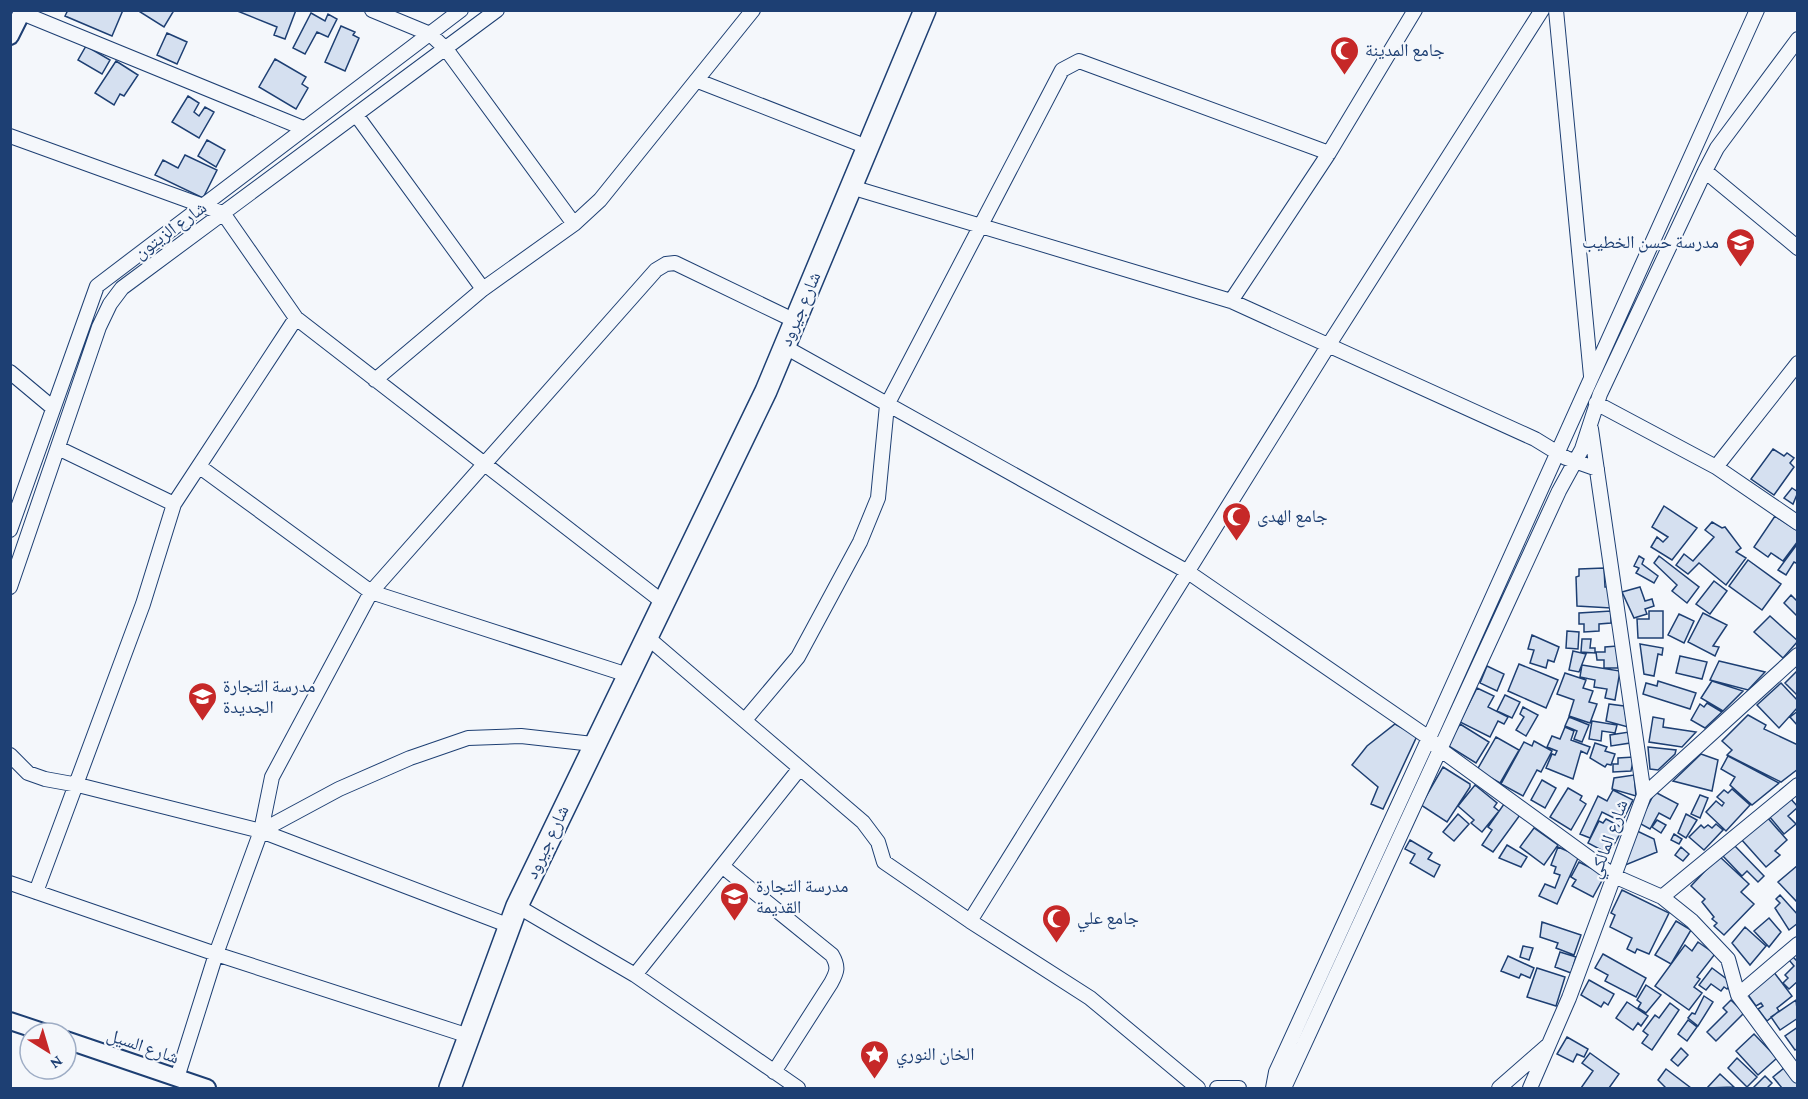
<svg xmlns="http://www.w3.org/2000/svg" width="1808" height="1099" font-family="'Crimson Pro','Noto Naskh Arabic',serif">
	<rect width="100%" height="100%" fill="#f4f7fb"/>
	<path fill="#d5e0f0" stroke="#1d3f73" stroke-width="1.5" d="M68,10H123L112,36L65,16Z
		M137,10H170L173,12L164,27Z
		M235,10H296L285,39L274,35L277,27Z
		M311,13L325,21L328,14L337,19L328,37L317,32L305,54L293,48Z
		M341,26L355,32L353,35L359,38L345,71L325,62Z
		M167,33L187,42L177,64L157,55Z
		M86,46L110,60L102,74L78,60Z
		M275,59L306,77L302,84L308,88L296,109L259,87Z
		M116,61L138,75L124,96L120,94L114,105L95,93Z
		M188,96L199,103L194,112L199,116L205,107L214,112L199,138L172,122Z
		M207,140L225,150L216,167L198,156Z
		M185,155L217,170L203,198L155,175L163,160L178,168Z
		M1773,449L1784,456L1787,453L1794,458L1790,463L1794,467L1774,495L1751,479Z
		M1792,488L1798,492L1793,504L1784,498Z
		M1664,506L1697,528L1672,560L1651,547L1657,537L1663,542L1668,537L1652,527Z
		M1775,516L1798,531V541L1783,561L1771,553L1768,557L1754,547Z
		M1712,522L1722,528L1725,527L1741,548L1736,552L1746,558L1726,585L1699,563L1688,574L1676,565L1684,554L1693,561L1714,537L1705,530Z
		M1798,543V564L1794,562L1786,575L1778,570Z
		M1639,556L1644,559L1642,564L1658,576L1654,583L1636,573L1639,568L1634,566Z
		M1659,556L1699,587L1687,603L1672,591L1677,585L1654,563Z
		M1748,560L1781,584L1762,610L1729,586Z
		M1604,568L1605,587H1610L1611,608L1577,606L1576,577L1579,576V569Z
		M1714,581L1727,591L1710,614L1696,604Z
		M1640,587L1645,601L1652,599L1654,606L1645,609L1647,614L1634,618L1622,592Z
		M1791,595L1798,602V617L1784,603Z
		M1611,611V623L1599,624V631L1584,632V624H1579V613Z
		M1649,611H1663V638H1638L1637,619H1649Z
		M1703,613L1727,625L1713,646L1719,647L1715,656L1688,642Z
		M1679,614L1694,621L1684,643L1668,635Z
		M1770,616L1798,641L1783,658L1754,632Z
		M1567,631L1579,632L1578,649L1566,648Z
		M1532,635L1559,647L1554,662L1548,660L1546,668L1530,663L1534,650L1528,649Z
		M1582,639H1591L1590,648H1595V653L1581,652Z
		M1640,644L1663,648L1662,655L1658,654L1654,676L1644,674Z
		M1617,646L1618,668H1604V660H1597L1596,652H1605V647Z
		M1573,651L1586,654L1579,672L1569,670Z
		M1680,656L1707,662L1702,679L1676,673Z
		M1719,661L1765,672L1748,690L1710,680Z
		M1519,664L1558,680L1546,708L1508,691Z
		M1582,665L1620,671L1615,700L1605,698L1607,689L1594,687L1595,680L1580,677Z
		M1487,666L1504,674L1497,691L1480,683Z
		M1798,670V692L1796,694L1785,683Z
		M1565,673L1586,680L1583,688L1593,691L1589,702L1597,704L1590,723L1569,716L1574,700L1557,694Z
		M1658,681L1696,693L1690,709L1643,694L1646,683L1657,686Z
		M1712,681L1743,691L1723,711L1701,698Z
		M1781,683L1798,701V707L1779,728L1757,705Z
		M1477,688L1494,696L1488,707L1508,717L1504,724L1498,721L1490,737L1460,722Z
		M1505,695L1520,702L1512,718L1497,711Z
		M1707,703L1722,712L1705,728L1691,720L1700,704L1704,707Z
		M1609,704L1624,706L1628,727L1606,721Z
		M1523,707L1538,715L1526,736L1516,730L1524,717L1520,714Z
		M1798,711V726L1790,717Z
		M1748,715L1766,725L1764,729L1798,745V769L1781,782L1727,755L1732,750L1722,741Z
		M1569,717L1589,725L1582,742L1574,739L1577,731L1565,726Z
		M1653,717L1664,719L1663,727L1696,732L1682,747L1649,742Z
		M1592,721L1617,725L1615,733L1602,731L1601,741L1589,739Z
		M1395,724L1417,736L1383,809L1371,804L1378,787L1352,765L1367,746Z
		M1460,724L1489,742L1476,763L1447,745Z
		M1565,727L1574,731L1571,740L1590,747L1587,754L1581,751L1573,779L1546,768L1552,754L1555,755L1557,751L1547,747L1552,736L1560,739Z
		M1629,732L1630,743L1611,746L1610,735Z
		M1496,737L1519,750L1500,783L1477,770Z
		M1534,741L1552,751L1541,772L1537,770L1523,796L1501,784L1524,742L1532,746Z
		M1595,743L1607,747L1605,751L1615,754L1611,765L1607,764L1605,767L1590,758Z
		M1648,747L1676,750L1675,754L1658,770L1650,769Z
		M1701,754L1718,760L1712,791L1673,781Z
		M1728,756L1779,783L1752,805L1730,785L1735,777L1721,769Z
		M1634,757L1631,771L1613,772V764H1618V758Z
		M1443,767L1470,784V787L1447,822L1421,805Z
		M1634,775L1636,796L1612,789L1614,778Z
		M1542,780L1556,788L1545,808L1531,800Z
		M1475,785L1497,803L1494,807L1499,811L1482,832L1471,823L1474,820L1458,806Z
		M1568,788L1582,796L1580,800L1586,804L1571,830L1550,817Z
		M1732,789L1750,805L1726,831L1706,812L1716,801L1722,806L1724,803L1717,797L1724,790L1728,793Z
		M1613,790L1633,800L1622,822L1602,812L1590,838L1580,834L1598,796L1607,801Z
		M1655,792L1678,804L1670,819L1659,813L1650,829L1639,823Z
		M1700,795L1708,798L1700,818L1691,814Z
		M1790,798L1798,807L1788,816L1796,824L1784,834L1769,816Z
		M1504,804L1520,815L1493,852L1482,845L1492,830L1488,827Z
		M1458,814L1469,824L1454,841L1443,832Z
		M1686,814L1697,820L1686,838L1678,833Z
		M1766,816L1787,840L1775,851L1780,855L1766,867L1741,839Z
		M1606,819L1623,828L1609,854L1588,843L1599,821L1603,823Z
		M1657,820L1666,825L1661,833L1652,827Z
		M1716,824L1723,830L1704,850L1689,837L1701,825L1704,828L1708,825L1712,828Z
		M1534,828L1558,845L1544,865L1520,847Z
		M1635,830L1654,839L1657,852L1623,866Z
		M1674,834L1682,839L1679,844L1671,840Z
		M1410,840L1432,853L1428,859L1440,865L1434,877L1410,863L1415,854L1405,849Z
		M1733,844L1764,876L1758,882L1747,871L1742,876L1722,855Z
		M1507,845L1527,857L1521,867L1499,858Z
		M1558,847L1579,856L1557,904L1539,896L1545,884L1555,888L1560,875L1554,873L1556,867L1551,865Z
		M1681,847L1689,854L1683,861L1675,855Z
		M1719,856L1749,884L1741,892L1754,904L1724,935L1714,926L1717,923L1712,919L1714,917L1702,902L1705,899L1691,886Z
		M1579,862L1605,875L1593,897L1572,886L1576,880L1571,877Z
		M1798,865V903L1778,882Z
		M1622,890L1669,913L1649,954L1637,949L1635,953L1627,949L1632,938L1610,927L1615,915L1611,913Z
		M1780,895L1798,915V923L1789,930L1775,908L1780,903L1776,899Z
		M1769,918L1781,932L1769,947L1754,931Z
		M1676,921L1691,930L1671,964L1655,955Z
		M1542,922L1581,935L1574,955L1556,948L1558,943L1540,937Z
		M1745,927L1766,946L1750,965L1732,943Z
		M1698,942L1715,954L1697,977L1700,979L1694,987L1702,993L1689,1010L1655,986L1685,945L1692,951Z
		M1523,946L1533,948L1529,960L1520,957Z
		M1560,952L1576,957L1571,973L1555,967Z
		M1603,954L1646,978L1636,997L1605,981L1608,975L1595,968Z
		M1508,956L1534,968L1530,978L1521,974L1519,978L1501,971Z
		M1793,957L1796,960L1798,959V981L1789,989L1783,983L1788,978L1785,975L1794,966L1789,960Z
		M1537,968L1565,977L1556,1006L1527,997Z
		M1712,968L1732,983L1727,989L1724,987L1721,991L1711,984L1706,990L1699,985Z
		M1773,971L1792,996L1777,1008L1779,1011L1767,1021L1758,1009L1763,1006L1761,1003L1756,1006L1746,992Z
		M1589,980L1614,994L1608,1005L1604,1002L1601,1007L1581,995Z
		M1646,985L1661,995L1646,1013L1638,1008L1641,1003L1637,1000Z
		M1704,996L1713,1002L1698,1026L1688,1018L1692,1013L1695,1014Z
		M1731,1000L1744,1013L1716,1041L1707,1032L1727,1012L1723,1008Z
		M1796,1000L1798,1018L1780,1030L1771,1017Z
		M1627,1002L1648,1016L1641,1026L1638,1023L1633,1030L1616,1018Z
		M1670,1003L1679,1010L1652,1050L1642,1043L1648,1035L1643,1031L1655,1015L1659,1018Z
		M1688,1020L1697,1027L1687,1041L1678,1034Z
		M1798,1027V1048L1795,1050L1785,1036Z
		M1754,1034L1777,1058L1758,1075L1736,1051Z
		M1567,1037L1588,1049L1584,1057L1577,1054L1573,1062L1557,1054Z
		M1681,1048L1688,1055L1678,1066L1671,1060Z
		M1590,1053L1619,1074L1609,1088H1581L1593,1071L1582,1063Z
		M1737,1058L1757,1077L1747,1087L1728,1068Z
		M1784,1068L1798,1083V1088H1782L1773,1077Z
		M1666,1069L1691,1088H1666L1658,1080Z
		M1720,1074L1734,1087L1707,1088Z
		M1765,1076L1772,1083L1767,1088H1753Z"/>
	<g fill="none" stroke-linecap="round" stroke-linejoin="round">
		<defs>
			<path id="minor" d="M372,10L430,34L446,49L574,224
				M1556,10L1591,376
				M22,13L303,128
				M698,81L857,143
				M357,116L483,289
				M10,136L223,213L296,318L664,603
				M1705,171L1798,248
				M851,187L1231,301L1535,439L1566,458L1597,469
				M1231,301L1329,153L1415,10
				M785,347L1188,572L1429,738L1441,750L1614,876L1662,897L1692,921L1728,959L1738,995L1798,1076
				M10,372L53,408
				M375,380L483,289L574,224L600,200L753,10
				M1596,403L1716,467L1798,523
				M1591,429L1644,795
				M58,448L174,504
				M200,467L371,592L628,675
				M1716,467L1798,363
				M10,530L97,286L461,10
				M10,587L99,327L110,304L122,288L497,10
				M647,637L863,822L878,842L884,862L970,921L1090,998L1198,1088
				M745,720L798,657L860,542L878,498L887,405L1062,70L1079,61L1329,153
				M10,755L28,773L45,779L78,785L261,831L510,926
				M261,831L339,789L410,758L468,738L521,736L593,744
				M722,866L832,955C839,967 837,972 831,983L774,1072
				M10,883L216,954L469,1036
				M36,892L143,604L174,504L296,318
				M1662,897L1798,785
				M517,906L635,975L798,1088
				M970,921L1328,346L1542,10
				M635,975L800,768
				M1738,995L1798,944
				M177,1078L216,954L261,831L272,777L371,592L656,270L666,264L675,263L785,316
				M1217,1088H1239
				M1273,1088L1276,1072L1429,738L1757,10
				M1284,1088L1559,491L1582,449L1600,394L1705,171L1717,148L1798,39
				M1499,1088L1547,1046
				M1530,1088L1569,998L1644,795L1798,655"/>
			<path id="tertiary" d="M10,36L23,10
				M10,1021L46,1033
				M66,1040L207,1088"/>
			<path id="primary" d="M450,1088L517,906L766,391L925,10"/>
		</defs>
		<use href="#minor" stroke="#1d3f73" stroke-width="16"/>
		<use href="#tertiary" stroke="#1d3f73" stroke-width="20"/>
		<use href="#primary" stroke="#1d3f73" stroke-width="24"/>
		<use href="#minor" stroke="#f4f7fb" stroke-width="14"/>
		<use href="#tertiary" stroke="#f4f7fb" stroke-width="16"/>
		<use href="#primary" stroke="#f4f7fb" stroke-width="21"/>
	</g>
	<defs>
		<symbol id="mosque-pin" viewBox="-11 -11 22 30"><path d="M0 17L-7.5 6A9.5 9.5 0 1 1 7.5 6Z" fill="#c62828" stroke="#f4f7fb"/><path d="M3.5-4.9A6 6 0 1 0 3.5 4.9A5 5 0 1 1 3.5-4.9Z" fill="#fff"/></symbol>
		<symbol id="school-pin" viewBox="-11 -11 22 30"><path d="M0 17L-7.5 6A9.5 9.5 0 1 1 7.5 6Z" fill="#c62828" stroke="#f4f7fb"/><path d="M0-5L7-2L0 1L-7-2ZM-4 1L0 2.5L4 1V4Q0 6-4 4Z" fill="#fff"/></symbol>
		<symbol id="sight-pin" viewBox="-11 -11 22 30"><path d="M0 17L-7.5 6A9.5 9.5 0 1 1 7.5 6Z" fill="#c62828" stroke="#f4f7fb"/><path d="M0-6L1.8-2.2L6-1.7L2.9 1.2L3.7 5.4L0 3.3L-3.7 5.4L-2.9 1.2L-6-1.7L-1.8-2.2Z" fill="#fff"/></symbol>
	</defs>
	<g fill-rule="evenodd">
		<use href="#mosque-pin" x="1328" y="34" width="33" height="45"/>
		<use href="#school-pin" x="1724" y="226" width="33" height="45"/>
		<use href="#mosque-pin" x="1220" y="500" width="33" height="45"/>
		<use href="#school-pin" x="186" y="680" width="33" height="45"/>
		<use href="#school-pin" x="718" y="880" width="33" height="45"/>
		<use href="#mosque-pin" x="1040" y="902" width="33" height="45"/>
		<use href="#sight-pin" x="858" y="1038" width="33" height="45"/>
	</g>
	<g text-anchor="middle" stroke-width="4.5" stroke-linejoin="round" paint-order="stroke">
		<g font-size="18" fill="#1d3f73" stroke="#f4f7fb" text-anchor="start">
			<text x="1365" y="56">جامع المدينة</text>
			<text x="1719" y="248" text-anchor="end">مدرسة حسن الخطيب</text>
			<text x="1257" y="522">جامع الهدى</text>
			<text x="223" y="692">مدرسة التجارة<tspan x="223" dy="21">الجديدة</tspan></text>
			<text x="756" y="892">مدرسة التجارة<tspan x="756" dy="21">القديمة</tspan></text>
			<text x="1077" y="924">جامع علي</text>
			<text x="896" y="1060">الخان النوري</text>
		</g>
		<g font-size="18" fill="#1d3f73" stroke="#f4f7fb">
			<text transform="translate(170 230) rotate(-36)" y="6">شارع الزيتون</text>
			<text transform="translate(800 309) rotate(-67)" y="6">شارع جيرود</text>
			<text transform="translate(1608 839) rotate(-70)" y="6">شارع المالكي</text>
			<text transform="translate(547 842) rotate(-65)" y="6">شارع جيرود</text>
			<text transform="translate(143 1046) rotate(19)" y="6">شارع السيل</text>
		</g>
	</g>
	<rect width="1808" height="1099" fill="none" stroke="#1d3f73" stroke-width="24"/>
	<g transform="translate(48 1051) rotate(143)"><circle r="28" fill="#f4f7fb" stroke="#9eadc5" stroke-width="1.5"/>
	<path d="M0-4.5L10 22L0 15L-10 22Z" fill="#c62828"/>
	<text y="-9" font-size="16" font-weight="bold" text-anchor="middle" fill="#1d3f73">N</text>
	</g>
</svg>
